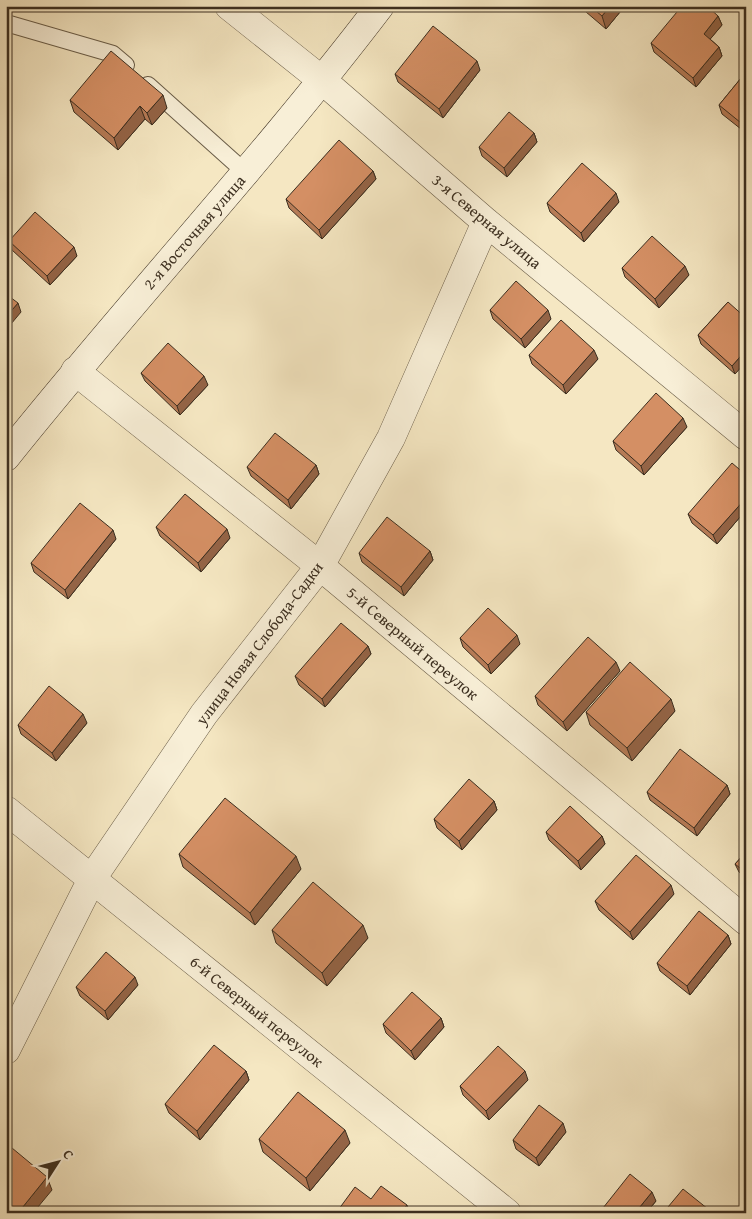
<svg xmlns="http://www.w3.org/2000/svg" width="752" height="1219" font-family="'Gentium Book Plus',serif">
	<rect width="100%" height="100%" fill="#f5e7c2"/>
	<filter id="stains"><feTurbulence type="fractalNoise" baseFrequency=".004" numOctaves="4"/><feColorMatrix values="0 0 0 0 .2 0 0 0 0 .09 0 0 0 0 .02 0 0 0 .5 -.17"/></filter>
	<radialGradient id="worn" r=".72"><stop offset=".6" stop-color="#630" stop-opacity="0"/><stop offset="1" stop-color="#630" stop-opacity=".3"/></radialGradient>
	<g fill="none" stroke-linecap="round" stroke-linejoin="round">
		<defs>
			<path id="lane" d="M6,23L113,54L126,65
				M148,85L245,172"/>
			<path id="street" d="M229,6L323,81L486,222L746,436
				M75,371L320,566L746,921
				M6,810L507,1213
				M6,1050L93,877L204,714L320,566L391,438L486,222"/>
			<path id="secondary" d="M6,457C128,304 262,161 380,6"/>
		</defs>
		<use href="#lane" stroke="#6a5d48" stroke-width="18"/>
		<use href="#street" stroke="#6a5d48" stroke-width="29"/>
		<use href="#secondary" stroke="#3c2f20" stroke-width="29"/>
		<use href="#lane" stroke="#f8efd7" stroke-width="16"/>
		<use href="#street" stroke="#f8efd7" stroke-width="28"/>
		<use href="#secondary" stroke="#f8efd7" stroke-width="28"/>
	</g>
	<path fill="#b67b56" stroke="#3c2f20" d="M579,6H625L606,29Z
		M718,16L722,25L710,39L719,47L722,56L696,87L654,52L651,43Z
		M480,70L443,118L398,82L395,74Z
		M746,72V133L722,114L719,105Z
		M70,100L167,108L152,125L145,119L118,150L74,112Z
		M534,133L537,142L507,177L482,156L479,147Z
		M373,171L376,179L322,239L289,208L286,199Z
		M619,202L584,242L550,212L547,203Z
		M9,241L77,256L50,285L12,250Z
		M622,268L689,275L659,308L625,277Z
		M728,302L735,374L701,344L698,335Z
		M490,310L551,319L525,348L493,319Z
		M529,355L598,359L566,394L532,364Z
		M141,373L208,385L180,415L145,381Z
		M687,427L644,475L616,450L613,441Z
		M316,465L319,474L291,509L251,476L247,467Z
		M746,475V510L717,544L692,523L688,514Z
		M156,527L230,538L201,572L160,536Z
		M116,539L68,599L34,572L31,563Z
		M430,551L433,560L404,596L362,562L359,553Z
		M460,638L520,644L491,674L463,647Z
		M368,646L371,654L325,707L299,685L295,676Z
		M620,671L567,731L538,705L535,696Z
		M675,711L632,761L590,725L586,712Z
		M87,723L56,761L21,734L18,725Z
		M727,785L730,794L697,836L650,800L647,792Z
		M494,801L497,810L462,850L437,828L434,819Z
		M546,832L602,836L605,844L581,870L549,840Z
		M746,852V879L739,872L735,864Z
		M179,854L301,869L255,925L183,867Z
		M674,894L633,940L599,910L595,901Z
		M272,930L368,938L327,986L276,943Z
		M728,935L731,944L690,995L660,971L657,963Z
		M138,985L108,1020L80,996L76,987Z
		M441,1018L444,1027L415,1060L386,1033L383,1024Z
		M246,1071L249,1080L200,1140L169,1113L165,1104Z
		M528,1080L489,1120L463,1095L460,1086Z
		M566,1132L539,1166L516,1149L513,1140Z
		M259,1139L350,1143L310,1191L263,1152Z
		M656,1201L646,1213H605L603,1208Z"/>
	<path fill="#946446" stroke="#3c2f20" d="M610,6H625L606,29L602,16Z
		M718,16L722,25L707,43L704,34Z
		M719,47L722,56L696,87L693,78Z
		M477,61L480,70L443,118L439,109Z
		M163,95L167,108L152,125L147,113Z
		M140,106L145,119L118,150L114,138Z
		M534,133L537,142L507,177L504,168Z
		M373,171L376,179L322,239L319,230Z
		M616,193L619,202L584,242L581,233Z
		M74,247L77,256L50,285L47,276Z
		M685,266L689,275L659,308L655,299Z
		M18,303L21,312L6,330V317Z
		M548,310L551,319L525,348L521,339Z
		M594,350L598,359L566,394L563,385Z
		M746,350V362L735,374L732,366Z
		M204,376L208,385L180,415L177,406Z
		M683,418L687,427L644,475L641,466Z
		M316,465L319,474L291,509L288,500Z
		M746,498V510L717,544L713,535Z
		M227,529L230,538L201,572L198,563Z
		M113,530L116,539L68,599L65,590Z
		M430,551L433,560L404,596L401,587Z
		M517,635L520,644L491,674L488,665Z
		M368,646L371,654L325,707L322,699Z
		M616,662L620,671L567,731L563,722Z
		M671,699L675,711L632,761L627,748Z
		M83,714L87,723L56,761L52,753Z
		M727,785L730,794L697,836L694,828Z
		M494,801L497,810L462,850L459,841Z
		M602,836L605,844L581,870L578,861Z
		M296,856L301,869L255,925L250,913Z
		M671,885L674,894L633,940L630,932Z
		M363,925L368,938L327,986L322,973Z
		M728,935L731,944L690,995L687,986Z
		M135,977L138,985L108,1020L105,1011Z
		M441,1018L444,1027L415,1060L411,1051Z
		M246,1071L249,1080L200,1140L197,1131Z
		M525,1071L528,1080L489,1120L486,1111Z
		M563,1123L566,1132L539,1166L536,1158Z
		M345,1130L350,1143L310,1191L306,1178Z
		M47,1177L52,1190L33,1213H18Z
		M652,1192L656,1201L646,1213H635Z
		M407,1205L410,1213H400Z"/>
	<path fill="#d48f64" stroke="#3c2f20" d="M590,6H610L602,16Z
		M682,6H707L718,16L704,34L719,47L693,78L651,43Z
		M433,26L477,61L439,109L395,74Z
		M111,51L163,95L147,113L140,106L114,138L70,100Z
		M746,72V127L719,105Z
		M509,112L534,133L504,168L479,147Z
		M339,140L373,171L319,230L286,199Z
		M582,163L616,193L581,233L547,203Z
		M35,212L74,247L47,276L9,241Z
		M652,236L685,266L655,299L622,268Z
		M516,281L548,310L521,339L490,310Z
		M6,294L18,303L6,317Z
		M728,302L746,318V350L732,366L698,335Z
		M561,320L594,350L563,385L529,355Z
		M168,343L204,376L177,406L141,373Z
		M656,393L683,418L641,466L613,441Z
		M275,433L316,465L288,500L247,467Z
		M732,463L746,475V498L713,535L688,514Z
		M185,494L227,529L198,563L156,527Z
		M80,503L113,530L65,590L31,563Z
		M387,517L430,551L401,587L359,553Z
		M488,608L517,635L488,665L460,638Z
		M341,623L368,646L322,699L295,676Z
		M588,637L616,662L563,722L535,696Z
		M630,662L671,699L627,748L586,712Z
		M49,686L83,714L52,753L18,725Z
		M680,749L727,785L694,828L647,792Z
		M469,779L494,801L459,841L434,819Z
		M225,798L296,856L250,913L179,854Z
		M570,806L602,836L578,861L546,832Z
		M746,852V873L735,864Z
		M636,855L671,885L630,932L595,901Z
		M313,882L363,925L322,973L272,930Z
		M699,911L728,935L687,986L657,963Z
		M106,952L135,977L105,1011L76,987Z
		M412,992L441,1018L411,1051L383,1024Z
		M214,1045L246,1071L197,1131L165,1104Z
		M498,1046L525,1071L486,1111L460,1086Z
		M298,1092L345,1130L306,1178L259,1139Z
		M539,1105L563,1123L536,1158L513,1140Z
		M6,1143L47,1177L18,1213H6Z
		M630,1174L652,1192L635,1213H609L603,1208Z
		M381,1186L407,1205L400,1213H336L355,1187L371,1199Z
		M683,1189L713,1213H663Z"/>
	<g text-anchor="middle" stroke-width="5" stroke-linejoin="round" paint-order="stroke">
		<g font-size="16" fill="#3c2f20" stroke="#f8efd7">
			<text transform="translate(487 221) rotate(40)" y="6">3-я Северная улица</text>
			<text transform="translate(194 232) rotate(-49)" y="6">2-я Восточная улица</text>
			<text transform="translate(259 643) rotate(-53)" y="6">улица Новая Слобода-Садки</text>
			<text transform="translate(413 643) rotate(40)" y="6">5-й Северный переулок</text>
			<text transform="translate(257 1011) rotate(39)" y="6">6-й Северный переулок</text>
		</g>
	</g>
	<rect width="752" height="1219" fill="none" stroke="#f5e7c2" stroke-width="25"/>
	<rect x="8" y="8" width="737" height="1204" fill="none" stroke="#3c2f20" stroke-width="2.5"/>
	<rect x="12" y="12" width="727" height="1194" fill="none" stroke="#3c2f20"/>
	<g transform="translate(58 1162) rotate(54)" stroke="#f8efd7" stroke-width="4" paint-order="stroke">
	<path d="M0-4L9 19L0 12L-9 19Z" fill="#3c2f20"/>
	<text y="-8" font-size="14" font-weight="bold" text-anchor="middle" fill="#3c2f20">С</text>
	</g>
	<rect width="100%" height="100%" filter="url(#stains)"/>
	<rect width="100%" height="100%" fill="url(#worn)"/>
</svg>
